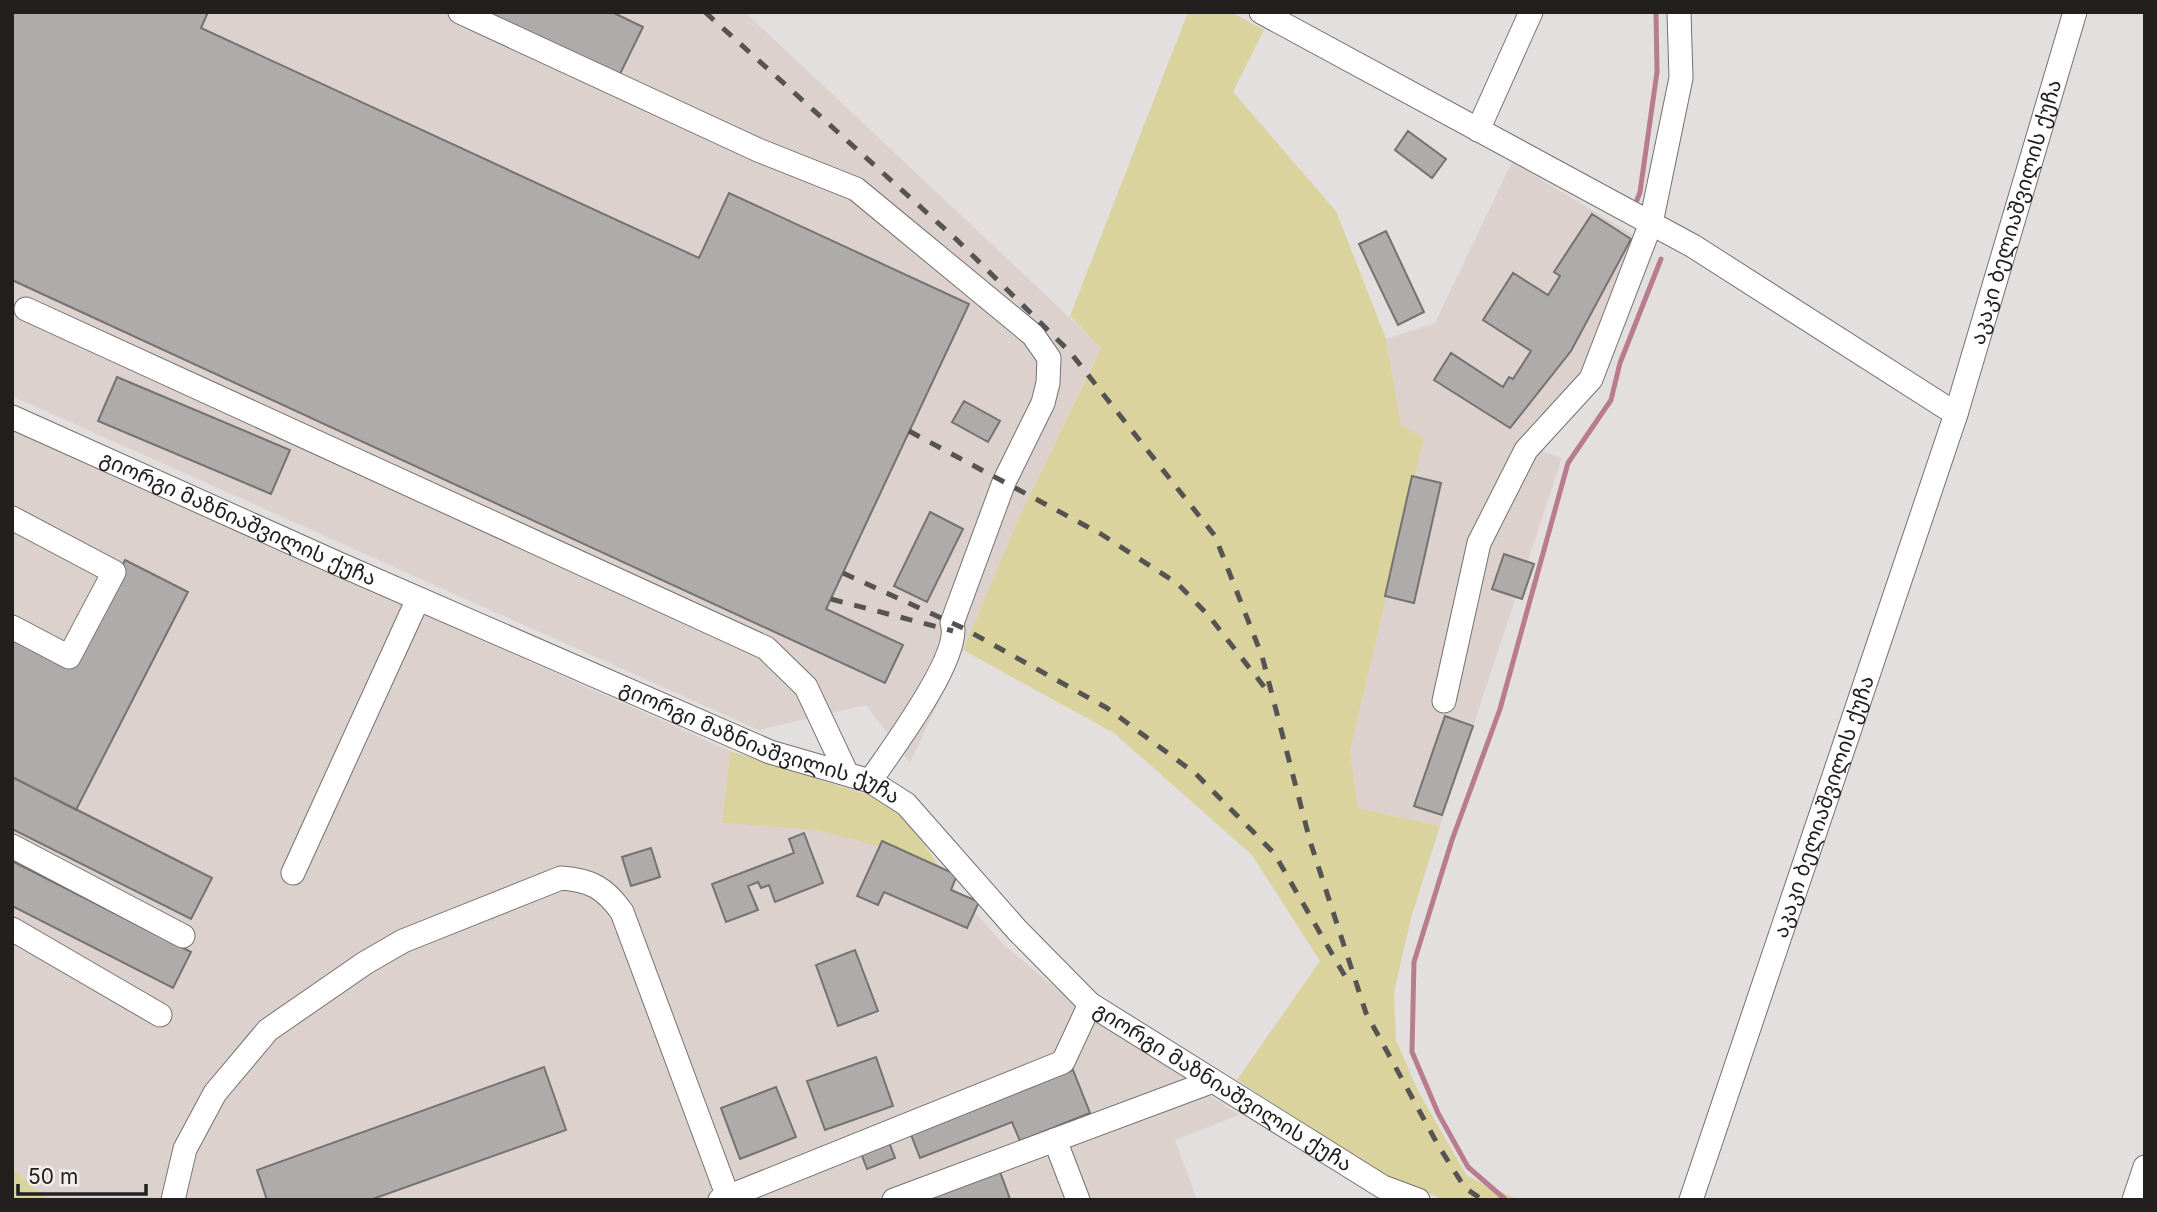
<svg xmlns="http://www.w3.org/2000/svg" width="2157" height="1212" font-family="Inter,'Noto Sans Georgian',sans-serif">
	<rect width="100%" height="100%" fill="#e2dfde"/>
	<path fill="#dcd1cc" d="M12,12H745L1101,347L1019,517L963,650L910,763L866,705L759,730L12,396Z
		M1512,162L1635,236L1583,373L1516,442L1562,458L1440,826L1358,808L1350,751L1424,438L1401,425L1386,339L1435,323Z
		M12,430L730,751L722,823L817,830L916,856L953,887L1004,945L1082,1010L1239,1115L1175,1140L1197,1200H49L12,1168Z"/>
	<path fill="#dad39e" d="M1188,12H1231L1264,30L1233,92L1336,211L1386,339L1401,425L1424,438L1350,751L1358,808L1440,826L1411,918L1394,992L1396,1040L1418,1091L1467,1176L1519,1200H1446L1388,1178L1237,1080L1320,961L1252,855L1114,733L963,650L1019,517L1101,348L1070,316Z
		M730,751L877,798L906,817L953,887L915,856L817,830L722,823Z
		M12,1168L49,1200H12Z"/>
	<g fill="none" stroke-linecap="round" stroke-linejoin="round">
		<path stroke="#b87c8e" stroke-width="5" d="M1637,200L1640,192L1657,72L1656,12
			M1506,1200L1468,1167L1438,1113L1412,1052L1414,962L1452,840L1500,709L1568,463L1611,400L1620,363L1661,259"/>
	</g>
	<path fill="#aeabaa" stroke="#757272" stroke-width="2" d="M12,12H208L201,28L699,258L729,193L969,304L826,609L903,645L885,683L12,280Z
		M478,12H612L643,27L618,78Z
		M1408,131L1446,159L1432,178L1395,150Z
		M1592,214L1631,239L1571,351L1510,428L1434,380L1451,353L1503,387L1509,377L1513,379L1531,351L1483,320L1513,273L1548,295L1560,276L1554,272Z
		M1386,231L1424,312L1398,325L1359,244Z
		M117,377L290,450L271,494L98,421Z
		M964,401L1000,421L988,442L952,422Z
		M1412,476L1441,483L1414,603L1385,596Z
		M930,512L963,529L927,602L894,586Z
		M1504,554L1534,564L1522,599L1492,589Z
		M125,560L188,592L76,810L12,777V637L71,667Z
		M1445,716L1473,726L1442,815L1414,806Z
		M12,777L212,878L191,919L12,829Z
		M804,833L823,883L775,902L769,885L761,888L758,882L748,886L758,910L726,922L712,884L794,853L789,839Z
		M882,841L957,875L951,890L979,902L967,928L884,892L878,905L857,896Z
		M651,848L660,877L631,886L622,857Z
		M12,861L191,952L173,988L12,906Z
		M855,950L878,1011L838,1026L816,965Z
		M876,1057L893,1106L825,1130L807,1081Z
		M544,1067L566,1130L370,1200H267L257,1170Z
		M1073,1070L1090,1113L1020,1141L1012,1122L920,1158L910,1132Z
		M776,1087L796,1137L740,1159L721,1108Z
		M889,1142L895,1158L867,1169L861,1153Z
		M999,1169L1010,1199L914,1200Z"/>
	<g fill="none" stroke-linecap="round" stroke-linejoin="round">
		<defs>
			<g id="minor">
				<path d="M460,12L758,150L856,189L1033,335L1049,358L1048,383L1043,403L1004,482L952,623C963,655 890,752 870,781"/>
				<path d="M1261,12L1693,246L1956,414"/>
				<path d="M1478,130L1531,12"/>
				<path d="M26,309L766,648L806,687L847,774"/>
				<path id="s1" d="M12,417L339,564L770,752L870,781L906,804L1017,930L1090,1004L1383,1187L1418,1200"/>
				<path d="M12,518L114,572L69,657L12,627"/>
				<path d="M1444,701L1479,543L1526,450L1591,379L1651,223L1681,78L1679,12"/>
				<path d="M12,846L183,936"/>
				<path d="M293,873L418,599"/>
				<path d="M12,929L160,1015"/>
				<path d="M1055,1140L1078,1200"/>
				<path d="M173,1200L185,1149L215,1093L268,1030L365,963L403,941L561,878C591,880 605,888 622,912L728,1197"/>
				<path d="M720,1200L1063,1062L1090,1004"/>
				<path d="M894,1200L1213,1081"/>
				<path id="s2" d="M1691,1200L1956,414L2075,12"/>
				<path d="M2134,1200L2145,1167"/>
			</g>
		</defs>
		<use href="#minor" stroke="#747270" stroke-width="25"/>
		<use href="#minor" stroke="#fff" stroke-width="23"/>
		<path stroke="#555453" stroke-width="5" stroke-dasharray="12 12" stroke-linecap="butt" d="M705,12L957,240L1070,352L1215,536L1262,656L1310,841L1366,1013L1438,1145L1465,1188L1483,1200
			M909,431L1101,534L1178,584L1209,616L1269,693
			M843,573L963,628L1107,708L1196,774L1274,853L1350,985
			M831,599L953,631"/>
	</g>
	<g text-anchor="middle" stroke-width="5" stroke-linejoin="round" paint-order="stroke">
		<g font-size="21" fill="#21201f" stroke="#f0edeb">
			<text dy="7" stroke="none"><textPath href="#s2" startOffset="1040">აკაკი ბელიაშვილის ქუჩა</textPath></text>
			<text dy="7" stroke="none"><textPath href="#s1" startOffset="248">გიორგი მაზნიაშვილის ქუჩა</textPath></text>
			<text dy="7" stroke="none"><textPath href="#s1" startOffset="816">გიორგი მაზნიაშვილის ქუჩა</textPath></text>
			<text dy="7" stroke="none"><textPath href="#s2" startOffset="415">აკაკი ბელიაშვილის ქუჩა</textPath></text>
			<text dy="7" stroke="none"><textPath href="#s1" startOffset="1404">გიორგი მაზნიაშვილის ქუჩა</textPath></text>
		</g>
	</g>
	<rect width="2157" height="1212" fill="none" stroke="#21201f" stroke-width="28"/>
	<path d="M18 1184v10h128v-10" fill="none" stroke="#21201f" stroke-width="3.5"/>
	<text x="28" y="1184" font-size="21" fill="#21201f" stroke="#f0edeb" stroke-width="5" paint-order="stroke">50 m</text>
</svg>
